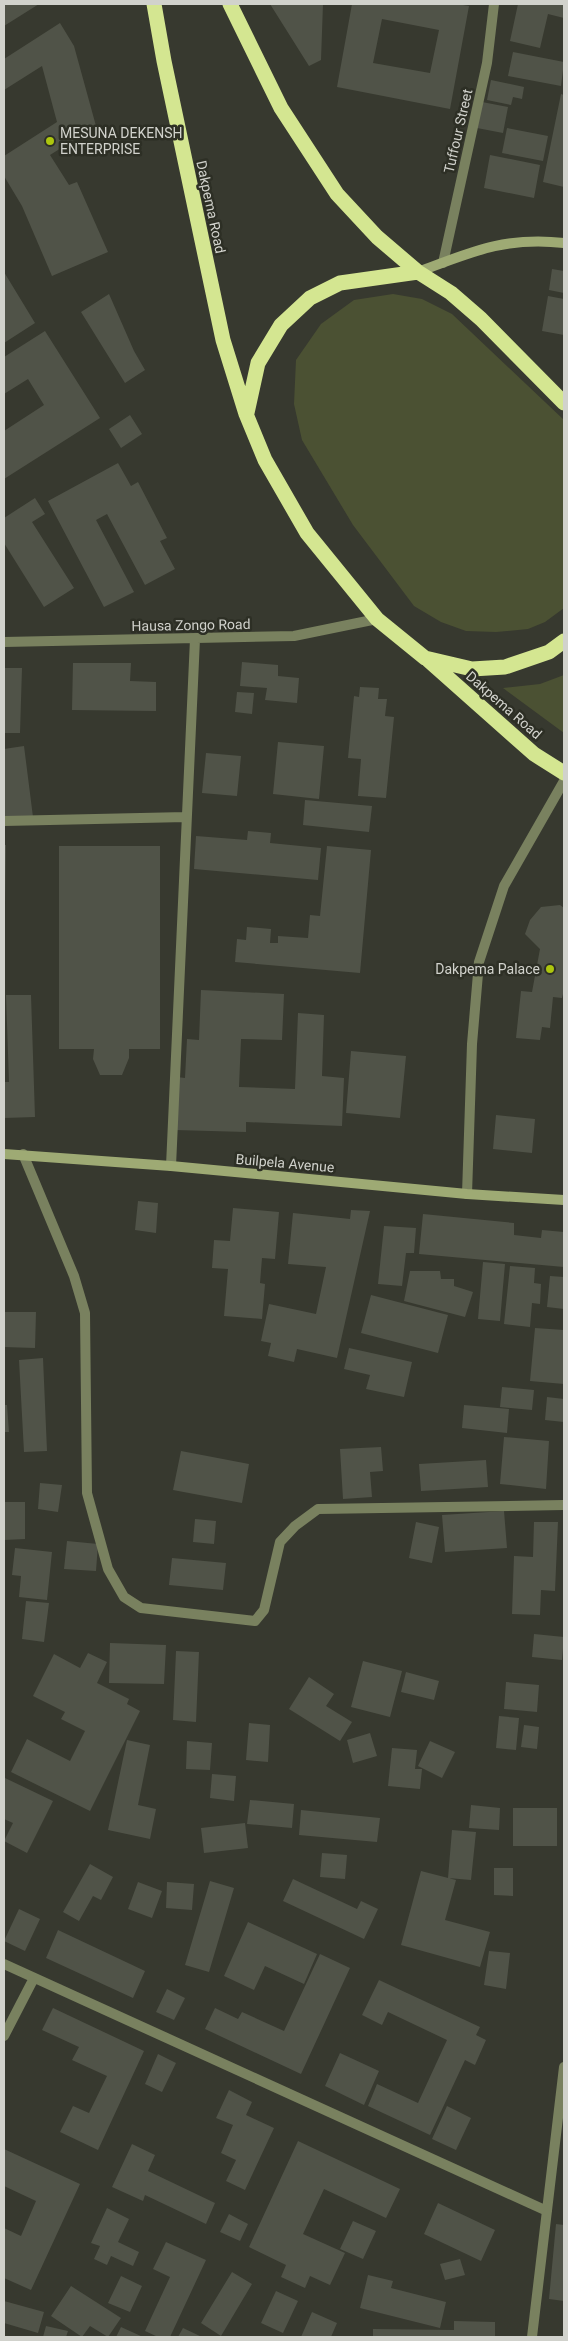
<svg xmlns="http://www.w3.org/2000/svg" width="568" height="2341" font-family="Roboto,sans-serif">
	<rect width="100%" height="100%" fill="#37392f"/>
	<path fill="#4b5133" d="M393,294L422,299L452,314L564,420V608L545,622L528,629L496,632L466,631L441,622L414,606L353,525L302,440L294,404L296,360L321,324L354,300Z
		M564,675V733L503,688L540,684Z"/>
	<path fill="#505348" fill-rule="evenodd" d="M4,4H39L4,26Z
		M270,4H323L321,60L309,66Z
		M352,4H457L469,6L450,109L337,87ZM382,19L439,30L430,73L373,63Z
		M518,4H564V18L548,14L540,48L510,41Z
		M60,23L74,46L96,126L50,155L69,185L77,182L108,252L52,276L22,206L4,176V156L57,122L42,66L4,90V59Z
		M513,52L564,62L561,86L508,76Z
		M491,80L524,87L522,99L513,97L511,105L487,100Z
		M561,94L564,95V187L543,182Z
		M482,102L508,107L503,133L477,128Z
		M507,128L548,136L543,161L502,153Z
		M490,155L540,165L534,198L484,188Z
		M552,269L564,271V293L549,290Z
		M4,272L35,323L4,343Z
		M109,294L134,351L145,370L125,383L81,312Z
		M548,296L564,299V335L542,331Z
		M45,331L100,418L4,479V431L44,405L28,379L4,394V357Z
		M130,415L142,434L121,448L109,429Z
		M118,463L131,486L138,482L167,538L160,541L175,569L145,585L107,514L96,520L134,592L104,607L48,501Z
		M35,498L45,514L32,522L74,588L44,607L4,543V518Z
		M242,662L278,665V676L299,678L297,703L265,700L267,688L240,686Z
		M73,663H131L130,681L156,682V711L72,710Z
		M4,668H22L20,733H4Z
		M360,687L379,688L378,699H387L385,716L394,717L386,798L358,796L361,759L348,758L354,696L359,697Z
		M237,692L254,693L252,714L235,712Z
		M278,742L324,746L319,799L273,794Z
		M24,746L33,817H4V789H5L4,749Z
		M206,753L241,756L237,796L202,793Z
		M305,800L372,806L369,832L303,825Z
		M248,831L271,833L270,843L321,848L318,880L194,869L196,836L247,840Z
		M4,845H6L5,904H4Z
		M59,846H160V1049H129V1058L122,1075H100L93,1059L94,1049H59Z
		M327,846L371,850L360,973L235,962L237,939L246,940L247,927L271,929L270,943H278V936L308,938L310,915L320,916Z
		M560,905L564,908V990L562,998L553,997L550,1028L542,1027L540,1040L516,1038L521,991L532,992L540,949L525,934L530,920L541,907Z
		M201,990L284,994L282,1040L241,1039L239,1087L295,1089L298,1013L324,1015L322,1076L344,1078L342,1126L246,1122V1132L175,1130L177,1077L185,1078L187,1039L199,1040Z
		M6,995H31L35,1117L4,1118V1082H9Z
		M351,1051L406,1056L400,1118L346,1113Z
		M496,1115L535,1119L532,1153L493,1149Z
		M138,1201L158,1203L156,1233L135,1230Z
		M233,1208L279,1212L275,1259L262,1258L260,1283L265,1284L262,1319L224,1316L228,1269L212,1268L214,1240L230,1241Z
		M351,1210L370,1211L337,1358L297,1349L294,1362L268,1356L271,1343L261,1341L269,1304L316,1314L326,1267L288,1264L293,1213L350,1219Z
		M423,1214L514,1223V1235L541,1238L542,1230L564,1232V1267L419,1254Z
		M384,1226L416,1228L414,1253H406L402,1286L378,1284Z
		M483,1262L505,1264L500,1321L478,1319Z
		M510,1266L535,1268L534,1283L541,1284L540,1304L532,1303L530,1327L504,1324Z
		M410,1271H440L441,1279H454V1286L473,1292L465,1317L404,1301Z
		M550,1276L564,1277V1309L547,1307Z
		M371,1295L448,1315L438,1353L361,1333Z
		M4,1312H36L35,1348L4,1347Z
		M535,1328L564,1330V1384L530,1381Z
		M349,1348L412,1362L404,1397L366,1389L370,1375L344,1369Z
		M43,1358L47,1451L24,1452L19,1360Z
		M502,1387L534,1390L532,1410L500,1407Z
		M547,1397L564,1399V1422L545,1420Z
		M4,1405H7L9,1432H4Z
		M464,1405L509,1409L507,1433L462,1428Z
		M504,1437L549,1441L546,1489L500,1484Z
		M381,1447L383,1471L370,1472L372,1497L343,1499L340,1449Z
		M181,1451L249,1464L242,1503L173,1490Z
		M486,1460L488,1487L421,1491L419,1464Z
		M40,1483L62,1485L58,1512L38,1509Z
		M4,1502H25V1539L4,1540Z
		M504,1511L507,1548L445,1552L442,1515Z
		M195,1519L216,1521L214,1544L193,1542Z
		M416,1522L439,1527L432,1563L409,1558Z
		M534,1522H558L555,1591L541,1590L540,1615L512,1614L514,1556L533,1557Z
		M67,1541L98,1544L96,1571L64,1569Z
		M15,1548L52,1552L47,1600L19,1597L21,1576L12,1575Z
		M172,1558L226,1563L223,1590L169,1585Z
		M26,1601L49,1603L44,1642L22,1639Z
		M534,1634L564,1637L562,1660L532,1657Z
		M110,1643L166,1645L164,1684L109,1683Z
		M176,1651L199,1652L196,1722L173,1720Z
		M88,1653L107,1662L97,1683L129,1699L127,1704L140,1711L90,1811L11,1772L27,1739L70,1761L85,1731L61,1719L65,1712L33,1696L54,1654L80,1668Z
		M363,1661L402,1671L390,1717L351,1707Z
		M406,1672L439,1681L434,1700L401,1692Z
		M309,1677L334,1694L326,1706L352,1722L340,1741L289,1709Z
		M506,1682L539,1685L537,1712L504,1709Z
		M499,1716L519,1718L516,1750L496,1748Z
		M249,1723L270,1725L268,1762L246,1760Z
		M524,1725L539,1727L537,1749L521,1747Z
		M370,1733L377,1756L353,1763L347,1740Z
		M127,1740L150,1745L138,1805L156,1809L150,1839L108,1830Z
		M187,1741L212,1743L210,1770L186,1769Z
		M430,1741L455,1752L442,1778L418,1766Z
		M392,1748L417,1750L415,1769H422L420,1789L388,1786Z
		M212,1774L236,1776L234,1801L210,1798Z
		M5,1778L53,1801L27,1853L4,1841L13,1823L4,1819Z
		M250,1800L294,1804L292,1828L247,1824Z
		M471,1805L500,1808L499,1830L469,1828Z
		M513,1808H557V1846H513Z
		M301,1810L380,1818L377,1842L299,1835Z
		M245,1823L248,1848L204,1853L201,1828Z
		M452,1830L476,1832L471,1880L448,1878Z
		M322,1853L347,1855L345,1879L320,1877Z
		M90,1864L113,1877L101,1900L93,1896L79,1921L63,1912Z
		M494,1868H513V1896L494,1895Z
		M421,1871L456,1880L445,1920L490,1932L480,1967L401,1945Z
		M293,1879L357,1909L361,1901L378,1909L364,1939L283,1901Z
		M210,1881L234,1888L209,1972L185,1965Z
		M138,1882L162,1891L152,1918L128,1909Z
		M167,1882L194,1884L192,1910L166,1908Z
		M19,1909L40,1919L25,1951L4,1941Z
		M248,1922L317,1954L304,1984L265,1966L254,1990L224,1976Z
		M58,1930L145,1971L133,1998L46,1958Z
		M489,1951L510,1953L506,1989L484,1985Z
		M320,1954L350,1968L301,2074L205,2029L215,2008L238,2019L242,2012L284,2031Z
		M379,1980L480,2027L476,2035L486,2040L475,2065L465,2060L430,2135L368,2106L377,2084L418,2103L447,2040L388,2012L382,2025L362,2015Z
		M167,1989L185,1998L174,2020L156,2012Z
		M53,2008L144,2051L98,2150L60,2132L73,2106L89,2113L107,2076L72,2060L79,2047L42,2030Z
		M340,2053L379,2071L364,2105L325,2086Z
		M158,2054L176,2063L162,2092L145,2084Z
		M229,2090L252,2102L246,2115L274,2128L245,2190L226,2181L236,2160L221,2153L233,2125L216,2118Z
		M447,2106L471,2118L456,2150L432,2139Z
		M298,2141L400,2189L386,2218L324,2189L303,2234L345,2253L330,2285L310,2276L305,2288L281,2277L286,2265L249,2247Z
		M132,2144L155,2155L148,2171L215,2203L206,2224L145,2195L143,2201L112,2187Z
		M4,2149L80,2184L31,2290L4,2278V2228L21,2236L36,2201L4,2186Z
		M438,2203L495,2230L481,2261L424,2234Z
		M107,2208L129,2219L118,2242L139,2252L133,2266L111,2256L107,2265L94,2259L100,2246L91,2243Z
		M229,2214L248,2224L240,2241L220,2232Z
		M353,2221L376,2231L363,2259L340,2249Z
		M556,2224L564,2225V2301L549,2299Z
		M166,2242L206,2260L170,2337H158L145,2331L170,2277L153,2269Z
		M460,2259L465,2275L445,2280L440,2264Z
		M232,2272L252,2284L221,2336L201,2323Z
		M368,2275L393,2281L391,2288L446,2302L440,2328L360,2308Z
		M121,2276L142,2286L130,2312L108,2303Z
		M71,2286L121,2318L108,2337L90,2326L82,2337L51,2316Z
		M276,2291L298,2301L283,2333L261,2323Z
		M4,2301L44,2312L38,2333L4,2323Z
		M312,2312L337,2323L331,2337H301Z
		M454,2321L495,2322V2337H373V2329L454,2330Z
		M46,2326L68,2331L66,2337H43Z
		M121,2327L143,2337H116Z
		M183,2328L202,2337H178Z"/>
	<g fill="none" stroke-linecap="round" stroke-linejoin="round">
		<path stroke="#79815f" stroke-width="10" d="M443,263L487,63L494,4
			M4,642L294,636L377,619
			M4,821L186,817
			M23,1154L74,1276L85,1313L87,1493L108,1569L124,1597L141,1608L255,1621L264,1610L280,1542L295,1526L318,1509L564,1505
			M171,1166L195,639
			M467,1194L472,1044L479,962L504,886L564,781
			M4,1964L547,2211
			M4,2036L34,1978
			M532,2337L564,2067"/>
		<path stroke="#9eaa74" stroke-width="10" d="M418,272C471,252 507,236 564,243
			M4,1154L171,1166L467,1194L564,1200"/>
		<path stroke="#d4e691" stroke-width="15" d="M154,4L164,61L223,340L246,414L265,460L307,533L377,619L425,658L472,669L505,667L549,652L564,641
			M230,4L281,108L337,194L377,237L418,272L451,293L481,319L564,403
			M247,413L258,363L281,325L310,298L340,283L418,272
			M428,660L534,754L564,773"/>
	</g>
	<g fill="#adc60e" stroke="#2d2f25" stroke-width="2">
		<circle cx="50" cy="141" r="5"/>
		<circle cx="550" cy="969" r="5"/>
	</g>
	<g text-anchor="middle" stroke-width="5" stroke-linejoin="round" paint-order="stroke">
		<g font-size="14" fill="#d1d2cc" stroke="#2d2f25">
			<text transform="translate(458 131) rotate(-77)" y="5">Tuffour Street</text>
			<text transform="translate(211 207) rotate(78)" y="5">Dakpema Road</text>
			<text transform="translate(191 625) rotate(-1)" y="5">Hausa Zongo Road</text>
			<text transform="translate(504 705) rotate(41)" y="5">Dakpema Road</text>
			<text transform="translate(285 1163) rotate(5)" y="5">Builpela Avenue</text>
		</g>
		<g font-size="14" fill="#d1d2cc" stroke="#2d2f25" text-anchor="start">
			<text x="60" y="138">MESUNA DEKENSH<tspan x="60" dy="16">ENTERPRISE</tspan></text>
			<text x="540" y="974" text-anchor="end">Dakpema Palace</text>
		</g>
	</g>
	<rect width="568" height="2341" fill="none" stroke="#d1d2cc" stroke-width="10"/>
</svg>
